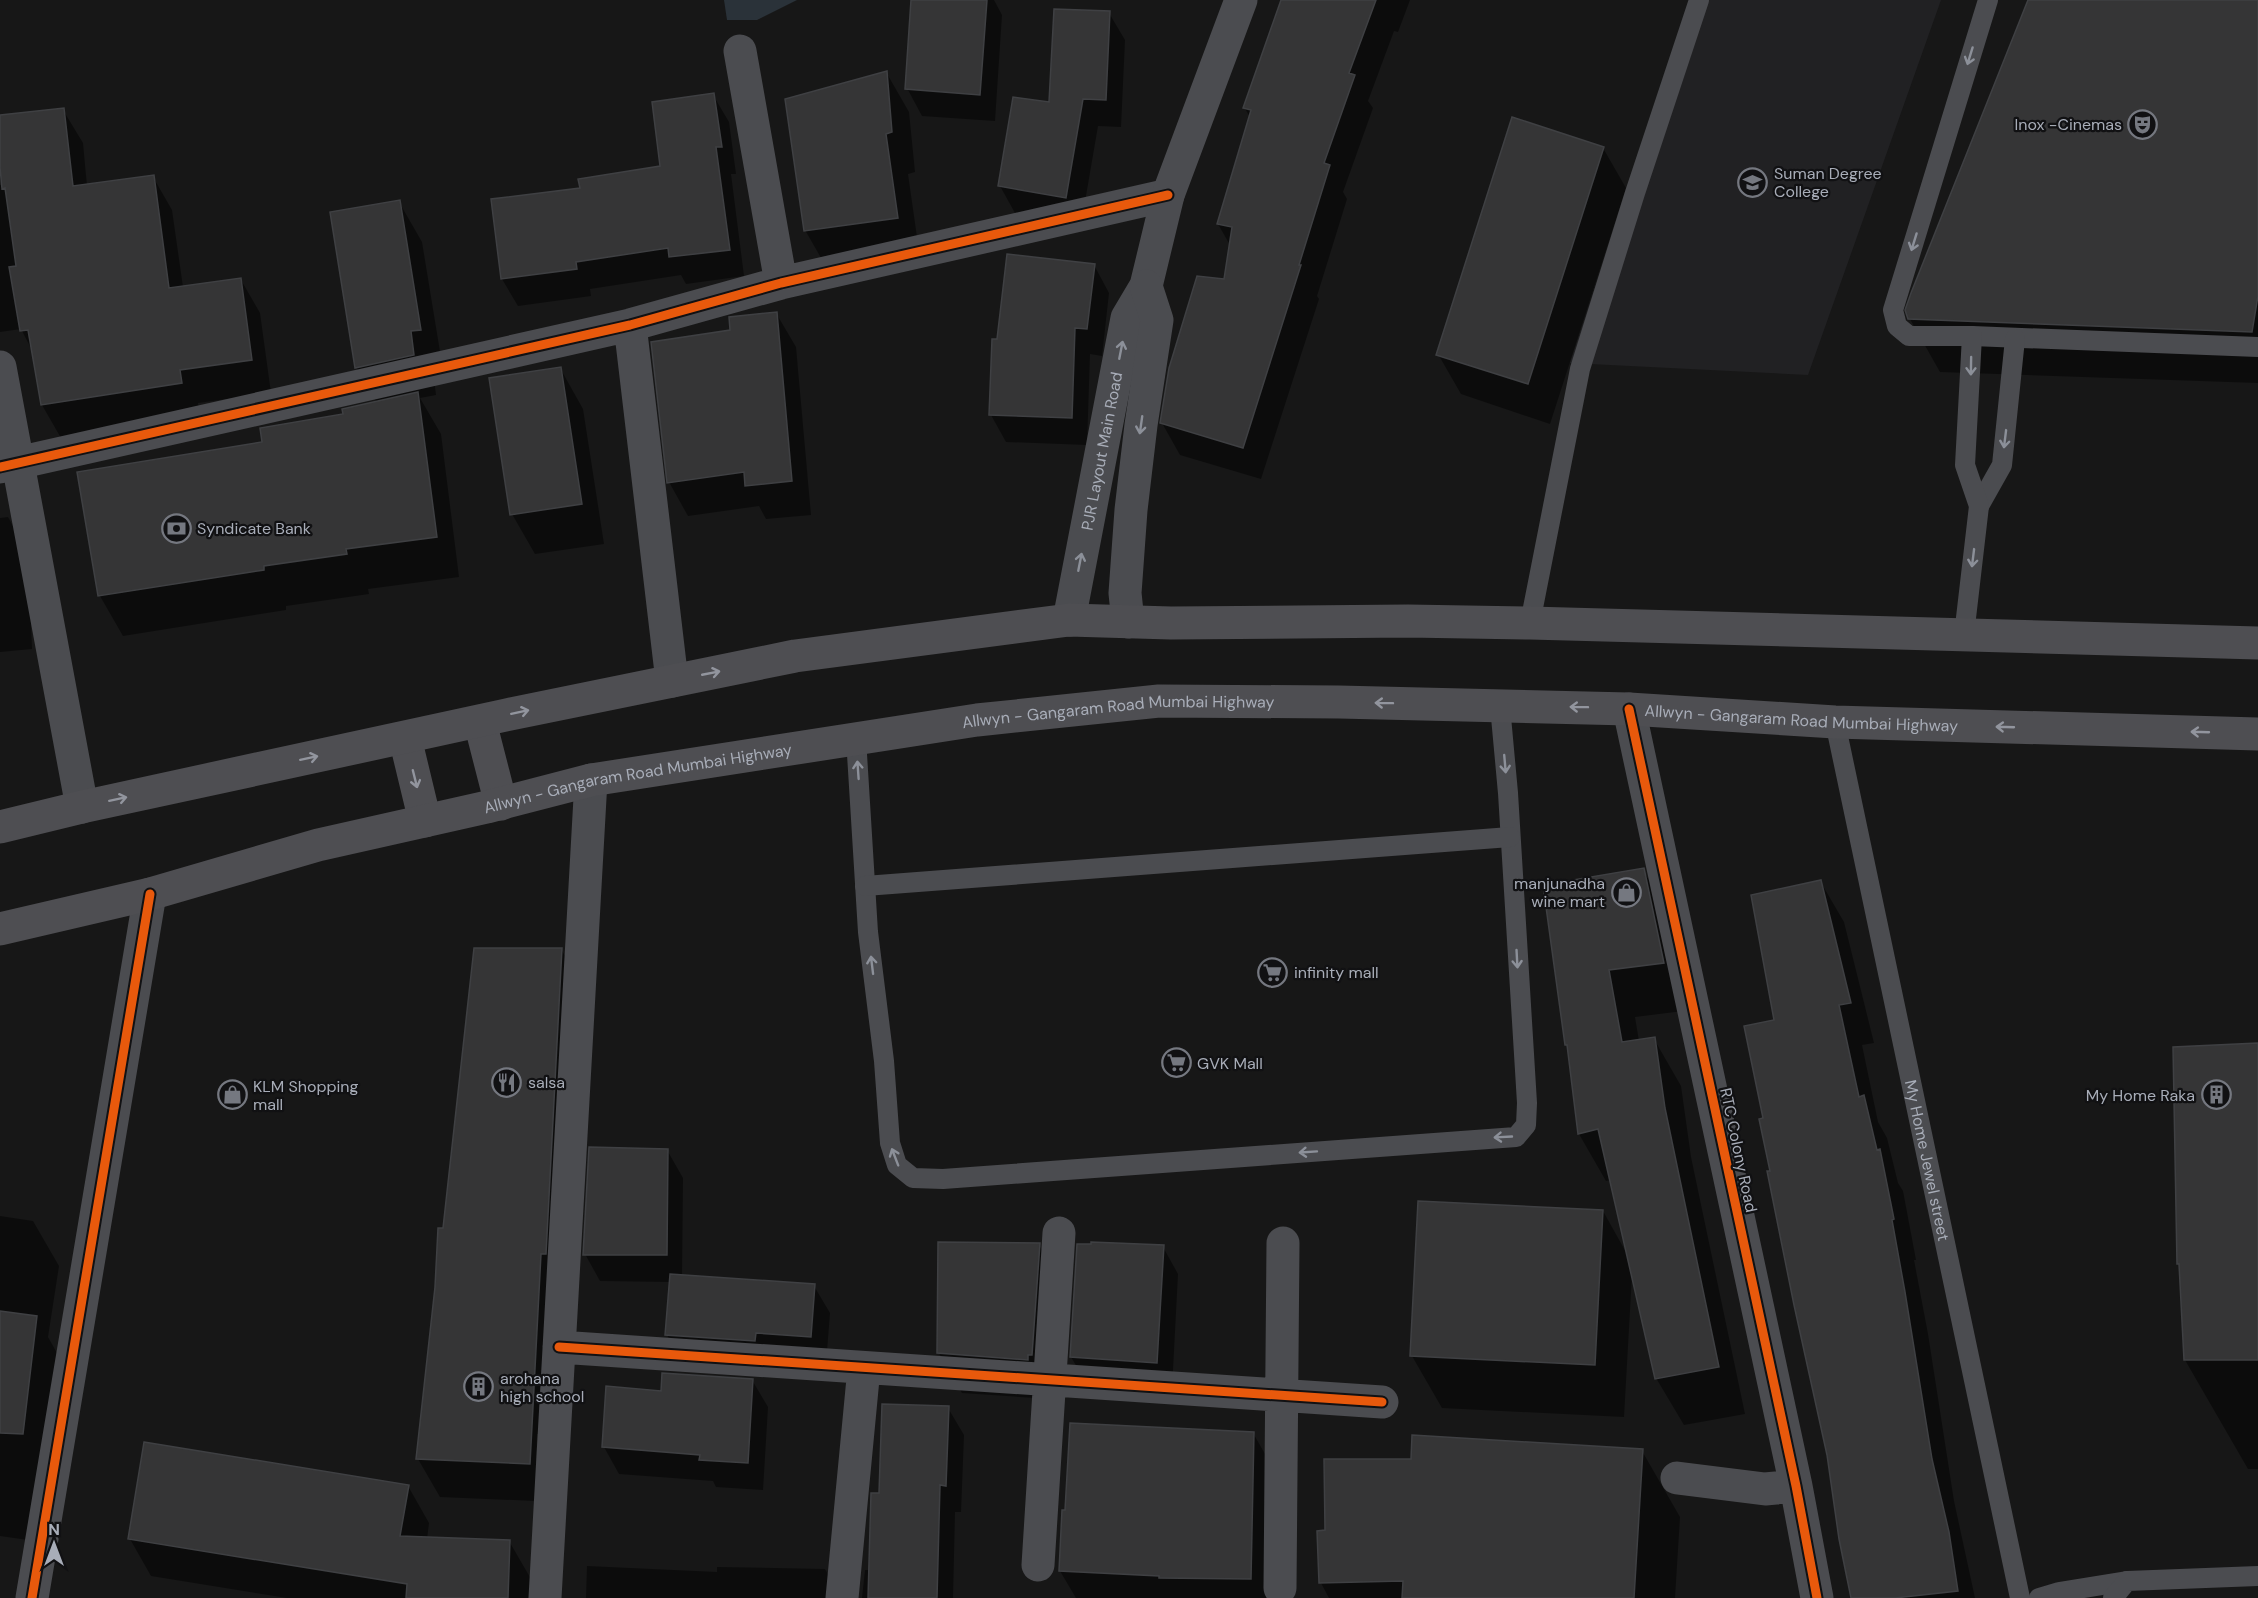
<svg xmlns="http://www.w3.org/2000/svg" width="2258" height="1598" font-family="'DM Sans',sans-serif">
	<rect width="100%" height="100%" fill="#171717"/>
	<path fill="#212123" d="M1690,0H1941L1808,375L1570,363Z"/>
	<path fill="#2a3239" d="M724,0H797L757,20H727Z"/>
	<path fill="#0007" d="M913,0H994L1002,15L995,121L922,116L907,88Z
		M1282,0H1410L1398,32L1394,31L1368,101L1373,108L1343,192L1347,199L1317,296L1319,299L1261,479L1180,455L1162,423L1225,281L1230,245L1218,224L1250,117L1244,107Z
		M2029,0H2258V383L1940,372L1910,319L1907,310Z
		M1109,13L1125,40L1121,127L1098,126L1081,225L1015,213L1000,186Z
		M886,72L909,112L915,172L908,174L920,258L828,270L805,230Z
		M713,95L729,122L736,174H731L744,276L686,284L681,275L590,289L591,296L518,306L502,279L492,200L582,189L662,167Z
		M63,110L83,143L87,186L153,177L172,210L183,287L241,280L260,313L271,393L198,403L200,416L61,438L42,405L33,352L21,329L0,332V185H3L0,152V116Z
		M1603,148L1626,188L1550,424L1461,394L1438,354Z
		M399,202L422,242L443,370L433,371L436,395L420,398L441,434L459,577L368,589L369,594L286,606V610L123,636L100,596L79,473L264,443L377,403L356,367Z
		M1094,265L1109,293L1102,356L1090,354L1087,445L1006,442L991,415L998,341Z
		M776,313L796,347L811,515L766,519L759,506L688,516L669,482L732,331Z
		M560,368L583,409L604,544L535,554L512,514Z
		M8,517L23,544L29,573L32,649L0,652V518Z
		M1643,870L1671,917L1691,1010L1635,1017L1639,1041L1654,1039L1681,1086L1691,1157L1745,1414L1684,1425L1656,1378L1632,1275L1624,1417L1442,1408L1412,1356L1603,1211L1627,1254L1611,1180L1606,1181L1579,1134L1569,1049Z
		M1820,881L1844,922L1874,1043L1862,1045L1878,1122L1887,1138L1898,1183L1903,1191L1916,1260H1914L1928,1334L1954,1501L1975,1598H1853L1828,1455L1772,1172L1765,1119L1775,1021Z
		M561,949L583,987L555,1434H537L535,1501L440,1497L418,1459L444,1230Z
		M2258,1044V1469H2248L2185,1360Z
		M667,1150L683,1178L682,1277L814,1286L830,1313L826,1364L682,1362L667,1335L671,1282L600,1281L585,1254Z
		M0,1216L33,1221L59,1266L48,1337L62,1362L28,1540L0,1536Z
		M1039,1245L1062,1285L1050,1399L962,1393L939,1353Z
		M1163,1247L1178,1274L1172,1389L1087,1384L1071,1357Z
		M752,1380L768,1407L763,1490L716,1487L713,1481L619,1474L604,1447L662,1392Z
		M948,1408L964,1435L961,1512H955L953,1598H862L865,1570H870L880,1495Z
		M1253,1433L1269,1461L1266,1598H1076L1060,1571Z
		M1642,1451L1680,1517L1675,1598H1329L1321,1583L1319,1532H1326L1412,1460Z
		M408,1486L429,1523L427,1539L509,1541L531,1579L530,1598H287L151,1576L130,1539Z
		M587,1566L717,1572V1567L825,1569L841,1598H586Z"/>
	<path fill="#353536" stroke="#3f4043" stroke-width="1.5" d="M911,0H987L980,95L905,89Z
		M1281,0H1376L1349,73L1355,75L1324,163L1330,165L1299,265H1301L1243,448L1160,423L1169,368L1197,276L1224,279L1232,227L1217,224L1251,110L1243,108Z
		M2028,0H2258V296L2252,332L1908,319L1905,310L1911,293Z
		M1054,9L1110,11L1106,100L1083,99L1066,198L998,186L1013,97L1049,102Z
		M887,71L892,132L886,134L898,218L804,231L785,99Z
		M714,93L722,147H716L730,250L669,257L668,248L576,262L577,269L501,279L491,199L580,188L578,179L660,166L652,102Z
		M64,108L73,186L154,175L169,288L241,278L252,360L180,370L182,383L41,405L28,330L20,331L9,267L16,266L5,188L2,189L0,167V115Z
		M1512,117L1604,147L1528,384L1436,355Z
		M400,200L421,330L411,331L414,355L355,368L330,212Z
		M1007,254L1095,264L1087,329L1075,328L1072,418L989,415L992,339H997Z
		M777,312L792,481L745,486L744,472L667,483L651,342L730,330L729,317Z
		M561,367L582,504L510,515L489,378Z
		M418,392L437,537L346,549L347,554L264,566V570L98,596L77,472L262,442L260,428L343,414L342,409Z
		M1644,868L1664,963L1609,970L1622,1042L1655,1037L1665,1108L1719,1367L1655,1379L1598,1129L1578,1134L1567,1045H1565L1543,885Z
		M1821,880L1851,1003L1839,1005L1859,1097L1864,1095L1877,1150L1880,1149L1894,1219L1892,1220L1905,1292L1932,1459L1949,1532L1958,1591L1895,1598H1851L1839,1539L1827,1455L1794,1305L1767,1171H1770L1759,1119L1763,1118L1744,1026L1774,1020L1751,895Z
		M474,948H562L546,1254H541L530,1464L416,1459L435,1287L438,1228H443Z
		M2258,1043V1360H2184L2179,1264H2177L2173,1047Z
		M589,1147L668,1149L667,1255H583Z
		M1418,1201L1603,1210L1595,1365L1410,1356Z
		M938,1242L1040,1243L1032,1355H1028V1360L937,1353Z
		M1091,1242L1164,1245L1157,1363L1070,1357L1077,1244H1091Z
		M670,1274L815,1284L811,1337L756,1333L755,1341L665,1335Z
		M0,1311L37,1316L23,1434L0,1433Z
		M662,1373L753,1379L748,1463L699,1460L700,1455L602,1447L606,1386L661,1391Z
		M882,1404L949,1406L946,1486L940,1485L937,1598H868L871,1493H879Z
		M1070,1423L1254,1432L1251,1579L1159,1578V1576L1059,1571L1062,1510H1065Z
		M1412,1435L1643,1449L1634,1598H1402L1403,1581L1319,1583L1317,1531L1325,1530L1324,1459H1411Z
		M144,1442L409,1485L400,1536L510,1540L508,1598H406L407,1584L128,1539Z"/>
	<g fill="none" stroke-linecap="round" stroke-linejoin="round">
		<g stroke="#4b4c50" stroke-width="20">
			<path d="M1972,336L2258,347"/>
			<path d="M1979,506L2002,465L2015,339"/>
			<path d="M1530,623L1580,369L1635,193L1699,0"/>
			<path d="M1964,635L1979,506L1965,465L1972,336H1909L1897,326L1893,310L1988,0"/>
			<path id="s1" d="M1835,722L2020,1598"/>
			<path d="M856,738L868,932L884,1061L890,1143L897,1165L913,1178L943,1179L1516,1137L1526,1125L1527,1103L1508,793L1500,706"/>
			<path d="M865,886L1510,837"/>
			<path d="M2039,1598L2059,1592L2127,1581"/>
			<path d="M2113,1598L2127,1581L2258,1576"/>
		</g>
		<path stroke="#4b4c50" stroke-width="33" d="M740,51L781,283
			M630,325L672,681
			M0,367L82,807
			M0,467L630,325L781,283L1168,195
			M1629,709L1796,1486L1817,1598
			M559,1347L1382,1402
			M1677,1478L1765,1489L1796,1486
			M1038,1565L1059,1233
			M1280,1588L1283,1243
			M32,1598L150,894
			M545,1598L591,780
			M842,1598L864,1368"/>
		<g stroke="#4b4c50" stroke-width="33">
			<path id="s2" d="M1069,620L1127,318L1146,286L1168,195L1241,0"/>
			<path d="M1128,622L1125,593L1131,510L1141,425L1157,320L1146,286"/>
		</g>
		<g stroke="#4e4e52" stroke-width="33">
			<path d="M480,722L501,804"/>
			<path d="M405,738L425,821"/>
			<path d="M0,827L82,807L506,715L795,656L1069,620L1171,623L1408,621L1530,623L2258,643"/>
			<path id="s3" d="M0,929L150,894L318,845L487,807L591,780L977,720L1159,701L1339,702L1629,709L1835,722L2258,734"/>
		</g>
		<defs>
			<path id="cycleway" d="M0,467L630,325L781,283L1168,195
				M1629,709L1796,1486L1817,1598
				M559,1347L1382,1402
				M32,1598L150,894"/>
		</defs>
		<use href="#cycleway" stroke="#111113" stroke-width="13"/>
		<use href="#cycleway" stroke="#e8590c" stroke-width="9"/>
	</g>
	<defs><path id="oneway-shaft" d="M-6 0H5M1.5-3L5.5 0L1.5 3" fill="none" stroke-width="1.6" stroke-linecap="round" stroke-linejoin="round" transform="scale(1.5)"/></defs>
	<g stroke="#8c9099">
		<use href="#oneway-shaft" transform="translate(1970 56) rotate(107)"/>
		<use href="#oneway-shaft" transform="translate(1914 242) rotate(107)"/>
		<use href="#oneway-shaft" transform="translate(1121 350) rotate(-79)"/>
		<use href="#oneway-shaft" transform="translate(1971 366) rotate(91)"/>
		<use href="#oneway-shaft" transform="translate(1141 425) rotate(98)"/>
		<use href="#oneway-shaft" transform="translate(2005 439) rotate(97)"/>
		<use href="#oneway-shaft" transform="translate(1973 558) rotate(97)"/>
		<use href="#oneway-shaft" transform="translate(1080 562) rotate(-79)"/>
		<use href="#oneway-shaft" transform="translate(1505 764) rotate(85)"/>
		<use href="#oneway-shaft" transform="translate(858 770) rotate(-94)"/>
		<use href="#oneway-shaft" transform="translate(1517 959) rotate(87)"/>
		<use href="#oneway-shaft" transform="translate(872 965) rotate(-97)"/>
		<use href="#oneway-shaft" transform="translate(1503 1137) rotate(177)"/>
		<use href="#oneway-shaft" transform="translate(1308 1152) rotate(176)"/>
		<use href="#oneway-shaft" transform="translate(895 1157) rotate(-111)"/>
	</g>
	<g stroke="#92959e">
		<use href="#oneway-shaft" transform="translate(711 673) rotate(-11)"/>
		<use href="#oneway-shaft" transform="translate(1384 703) rotate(-179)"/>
		<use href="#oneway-shaft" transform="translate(1579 707) rotate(-179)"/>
		<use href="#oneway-shaft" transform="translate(520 712) rotate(-12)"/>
		<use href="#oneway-shaft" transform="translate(2005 727) rotate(-178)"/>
		<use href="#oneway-shaft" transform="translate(2200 732) rotate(-178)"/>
		<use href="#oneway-shaft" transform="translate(309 758) rotate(-12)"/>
		<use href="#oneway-shaft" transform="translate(415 779) rotate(76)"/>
		<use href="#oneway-shaft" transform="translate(118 799) rotate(-12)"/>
	</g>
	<defs>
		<symbol id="theatre-ring" viewBox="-11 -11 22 22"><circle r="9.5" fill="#111113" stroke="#757880" stroke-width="1.5"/><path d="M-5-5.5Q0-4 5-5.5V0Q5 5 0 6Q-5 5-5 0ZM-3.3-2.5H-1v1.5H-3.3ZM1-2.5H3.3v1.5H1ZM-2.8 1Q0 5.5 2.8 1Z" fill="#757880"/></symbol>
		<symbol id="university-ring" viewBox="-11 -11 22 22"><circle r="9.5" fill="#111113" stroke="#757880" stroke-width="1.5"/><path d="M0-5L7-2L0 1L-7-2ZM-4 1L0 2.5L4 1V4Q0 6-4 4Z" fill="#757880"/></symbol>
		<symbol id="bank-ring" viewBox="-11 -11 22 22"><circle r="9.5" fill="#111113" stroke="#757880" stroke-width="1.5"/><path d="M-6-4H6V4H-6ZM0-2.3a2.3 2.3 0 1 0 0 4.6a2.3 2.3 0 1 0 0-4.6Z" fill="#757880"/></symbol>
		<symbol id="shop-ring" viewBox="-11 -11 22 22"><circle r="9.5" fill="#111113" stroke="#757880" stroke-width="1.5"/><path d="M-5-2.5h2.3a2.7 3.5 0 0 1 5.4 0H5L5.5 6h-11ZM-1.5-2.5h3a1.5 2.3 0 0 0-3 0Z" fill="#757880"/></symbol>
		<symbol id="supermarket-ring" viewBox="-11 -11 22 22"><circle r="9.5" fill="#111113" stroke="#757880" stroke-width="1.5"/><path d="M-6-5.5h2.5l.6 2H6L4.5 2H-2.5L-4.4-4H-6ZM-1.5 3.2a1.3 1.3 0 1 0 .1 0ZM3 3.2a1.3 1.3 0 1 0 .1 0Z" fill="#757880"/></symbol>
		<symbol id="restaurant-ring" viewBox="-11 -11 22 22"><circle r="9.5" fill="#111113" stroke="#757880" stroke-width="1.5"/><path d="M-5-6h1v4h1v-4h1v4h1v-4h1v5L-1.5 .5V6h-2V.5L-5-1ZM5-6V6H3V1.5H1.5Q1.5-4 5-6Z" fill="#757880"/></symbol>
		<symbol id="building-ring" viewBox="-11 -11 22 22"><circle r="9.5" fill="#111113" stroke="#757880" stroke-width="1.5"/><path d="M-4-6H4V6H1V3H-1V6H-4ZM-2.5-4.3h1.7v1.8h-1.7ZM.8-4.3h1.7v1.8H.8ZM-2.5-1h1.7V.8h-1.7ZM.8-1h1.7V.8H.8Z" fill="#757880"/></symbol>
	</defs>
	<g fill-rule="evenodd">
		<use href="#theatre-ring" x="2126" y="108" width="33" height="33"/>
		<use href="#university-ring" x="1736" y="166" width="33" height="33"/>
		<use href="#bank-ring" x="160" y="512" width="33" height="33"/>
		<use href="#shop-ring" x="1610" y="876" width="33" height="33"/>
		<use href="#supermarket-ring" x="1256" y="956" width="33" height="33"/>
		<use href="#supermarket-ring" x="1160" y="1046" width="33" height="33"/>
		<use href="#restaurant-ring" x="490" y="1066" width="33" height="33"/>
		<use href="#shop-ring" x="216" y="1078" width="33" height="33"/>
		<use href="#building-ring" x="2200" y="1078" width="33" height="33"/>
		<use href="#building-ring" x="462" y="1370" width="33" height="33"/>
	</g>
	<g text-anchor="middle" stroke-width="4.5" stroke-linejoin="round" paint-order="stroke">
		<g font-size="16" fill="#a8adb8" stroke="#111113" text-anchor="start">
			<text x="2122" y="130" text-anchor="end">Inox -Cinemas</text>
			<text x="1774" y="179">Suman Degree<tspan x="1774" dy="18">College</tspan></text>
			<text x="197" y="534">Syndicate Bank</text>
			<text x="1605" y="889" text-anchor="end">manjunadha<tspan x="1605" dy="18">wine mart</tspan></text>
			<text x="1294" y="978">infinity mall</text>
			<text x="1197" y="1069">GVK Mall</text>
			<text x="528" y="1088">salsa</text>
			<text x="253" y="1092">KLM Shopping<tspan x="253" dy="18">mall</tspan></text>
			<text x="2195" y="1101" text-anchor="end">My Home Raka</text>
			<text x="500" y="1384">arohana<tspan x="500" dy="18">high school</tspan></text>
		</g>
		<g font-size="16" fill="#a8adb8" stroke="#111113">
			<text dy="6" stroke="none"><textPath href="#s2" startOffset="172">PJR Layout Main Road</textPath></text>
			<text dy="6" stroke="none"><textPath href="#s3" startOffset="1142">Allwyn - Gangaram Road Mumbai Highway</textPath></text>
			<text dy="6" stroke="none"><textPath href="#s3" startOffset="1826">Allwyn - Gangaram Road Mumbai Highway</textPath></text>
			<text dy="6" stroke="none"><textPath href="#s3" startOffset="656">Allwyn - Gangaram Road Mumbai Highway</textPath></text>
			<text transform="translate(1739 1150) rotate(78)" y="6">RTC Colony Road</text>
			<text dy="6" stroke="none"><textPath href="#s1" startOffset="448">My Home Jewel street</textPath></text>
		</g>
	</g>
	<g transform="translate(54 1544)" stroke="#111113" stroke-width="4.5" paint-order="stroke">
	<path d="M0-4.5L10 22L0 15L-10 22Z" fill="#a8adb8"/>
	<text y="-9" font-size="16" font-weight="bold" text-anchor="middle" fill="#a8adb8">N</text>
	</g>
</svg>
